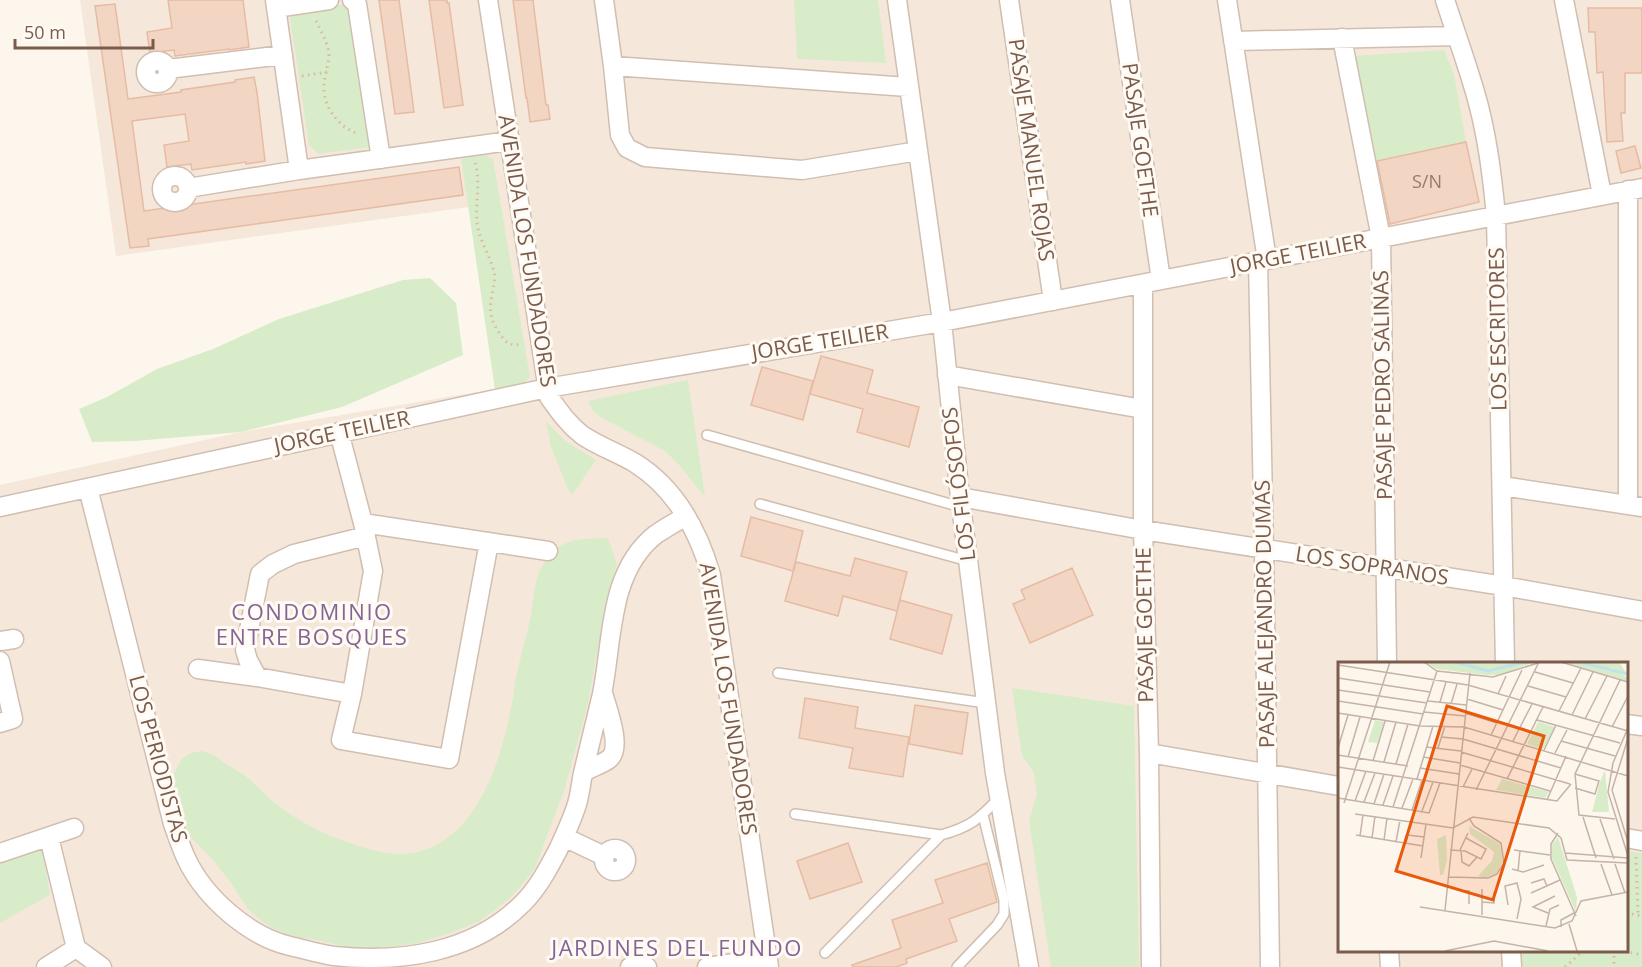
<svg xmlns="http://www.w3.org/2000/svg" width="1642" height="967" font-family="'Open Sans',sans-serif">
	<rect width="100%" height="100%" fill="#fdf6ec"/>
	<path fill="#f5e8da" fill-rule="evenodd" d="M80,0H1642V967H0V485L241,432L495,389L469,207L116,256ZM1339,664H1626V950H1339Z"/>
	<path fill="#d8ecc9" d="M794,0H878L886,63L797,59Z
		M346,4L353,8L371,147L318,154L309,145L290,18L297,11Z
		M1444,50L1454,74L1466,142L1374,162L1354,56Z
		M483,154L493,159L530,377C520,388 510,388 495,389L461,158Z
		M430,278L456,303L463,355L342,407L241,432L135,441L92,442L79,409L107,397L157,369L213,349L279,319L403,280Z
		M688,380L705,497L679,465L665,451L602,418L592,410L588,401Z
		M546,421L564,440L596,460L572,495L568,489L551,447Z
		M608,538L617,564L606,601L588,704L565,788L535,868L523,884L509,899L480,921L448,934L417,943L386,948H351L317,940L302,938L287,934L272,928L259,919L247,908L231,883L212,859L183,829L170,787L172,777L181,760L187,755L194,752L202,751L214,755C225,764 237,770 248,778C255,784 261,791 268,797C278,806 289,814 301,821C319,832 339,840 359,846C374,850 388,855 403,854C471,851 499,768 510,713C513,701 514,689 516,677C520,658 526,639 530,620C534,600 533,580 544,563C560,537 581,539 608,538Z
		M1012,688L1134,706L1139,967H1051L1029,821L1037,794L1034,773L1022,756Z
		M42,847L50,895L0,923V859Z
		M1626,851L1642,853V967H1519L1518,951L1626,950Z"/>
	<path fill="#f3d5c3" stroke="#e6bba3" stroke-width="1.5" d="M168,0H243L249,47L229,50V49L175,56L174,50L150,53L147,32L172,28Z
		M379,0H399L414,112L395,114Z
		M429,0H447V3H449L463,105L444,108Z
		M513,0H533L546,105H548L550,119L530,122L527,98H526Z
		M115,4L128,99L181,92V90L235,82V80L254,77L257,92L265,161L246,164V162L192,170L191,164L167,167L164,145L189,141L185,114L132,121L144,211L459,167L463,195L148,239L149,246L130,248L95,6Z
		M1588,8H1642V73H1625V113H1621L1623,141L1607,142L1603,72L1597,73L1595,32H1589Z
		M1466,142L1479,202L1390,224L1377,161Z
		M1635,146L1641,168L1621,173L1616,151Z
		M821,356L873,370L867,393L919,407L909,447L857,432L863,409L810,394Z
		M762,367L813,381L803,420L751,405Z
		M751,517L803,531L793,571L741,556Z
		M855,558L907,572L897,611L843,596L838,616L785,601L796,562L850,576Z
		M1072,568L1093,615L1030,643L1013,604L1025,599L1021,590Z
		M900,600L952,615L942,654L890,639Z
		M805,698L858,707L855,728L909,737L903,777L849,768L853,748L799,738Z
		M915,705L968,713L962,754L909,744Z
		M848,843L862,882L810,899L797,861Z
		M987,863L997,902L949,919L957,941L906,959L907,963L896,967H853L852,965L901,948L892,920L943,903L935,880Z"/>
	<g fill="none" stroke-linecap="round" stroke-linejoin="round">
		<defs>
			<path id="service" d="M707,435L961,507
				M760,504L968,561
				M778,673L986,703
				M795,814L941,835C970,827 978,820 999,798
				M825,953L941,835
				M957,967L997,925L1004,914V900L983,815"/>
			<path id="minor" d="M275,0L299,170
				M352,0L357,4L381,159
				M488,0L549,397C559,411 568,424 582,435C598,446 618,453 635,463C675,488 698,530 711,575L769,967
				M604,0L613,66L620,135L627,148L645,157L802,170L918,151
				M897,0L942,322L960,497L995,773L1029,967
				M1009,0L1053,301
				M1120,0L1161,280
				M1227,0L1267,260
				M1445,0C1455,31 1466,61 1475,92C1487,133 1492,174 1496,216L1505,664
				M1564,0L1602,195
				M276,8L329,0
				M1342,38L1381,238L1387,664
				M1233,41L1456,36
				M146 72a11 11 0 1 1 22 0a11 11 0 1 1-22 0Z
				M613,66L908,87
				M168,69L283,55
				M162 189a13 13 0 1 1 26 0a13 13 0 1 1-26 0Z
				M188,188L299,170L510,141
				M1258,261L1264,550L1270,967
				M1143,284V530L1149,753L1151,967
				M947,375L1143,409
				M339,432L363,523L373,571L352,694L341,740L449,759L489,542
				M1502,486L1642,507
				M88,488L173,824C177,835 181,847 186,858C204,897 248,936 290,946C304,949 319,954 334,956C401,963 474,953 523,903C538,888 548,869 558,850C565,835 572,820 577,804C580,794 581,783 583,773C589,747 596,720 602,694C613,640 608,573 655,535C665,528 676,522 686,516
				M960,497L1143,530L1504,586L1642,611
				M1628,504V190
				M0,507L547,388L942,322L1642,188
				M363,523L548,551
				M0,641L14,639
				M0,661L13,719L0,723
				M198,669L257,677
				M352,694L257,677L248,660L245,650L260,574L273,564L294,554L366,536
				M1626,724L1642,726
				M1149,753L1339,786
				M583,773C591,767 601,765 609,759C623,748 607,708 603,693
				M49,837L76,948L102,967
				M564,837L604,856
				M1626,838L1642,841
				M604 860a11 11 0 1 1 22 0a11 11 0 1 1-22 0Z
				M0,853L74,828
				M1389,950L1390,967
				M1511,950L1512,967
				M46,967L76,948
				M630,967L637,964L647,967
				M707,967L768,958"/>
		</defs>
		<use href="#service" stroke="#d1beb0" stroke-width="12"/>
		<use href="#minor" stroke="#d1beb0" stroke-width="21"/>
		<path stroke="#d9b8a5" stroke-width="3" stroke-dasharray="1.5 4.5" stroke-linecap="butt" d="M316,21C321,31 329,45 329,56C328,67 324,77 324,88C324,109 340,128 359,134
			M302,76L327,72
			M475,163C481,182 475,204 477,223C479,240 490,255 494,272C496,278 494,284 493,290C489,309 489,318 500,334C507,345 512,346 523,344
			M1636,857L1638,915
			M1626,913L1642,916
			M1614,950V967
			M1619,950L1642,955
			M1565,967L1584,950"/>
		<use href="#service" stroke="#fff" stroke-width="9"/>
		<use href="#minor" stroke="#fff" stroke-width="18"/>
	</g>
	<g text-anchor="middle" stroke-width="6" stroke-linejoin="round" paint-order="stroke">
		<g font-size="18" fill="#987a6a">
			<text x="1427" y="188">S/N</text>
		</g>
		<g font-size="21" fill="#7a5c4d" stroke="#fffaf3">
			<text transform="translate(1140 140) rotate(82)" y="7">PASAJE GOETHE</text>
			<text transform="translate(1031 150) rotate(82)" y="7">PASAJE MANUEL ROJAS</text>
			<text transform="translate(527 251) rotate(81)" y="7">AVENIDA LOS FUNDADORES</text>
			<text transform="translate(1298 254) rotate(-11)" y="7">JORGE TEILIER</text>
			<text transform="translate(1498 329) rotate(-91)" y="7">LOS ESCRITORES</text>
			<text transform="translate(820 342) rotate(-9)" y="7">JORGE TEILIER</text>
			<text transform="translate(1383 385) rotate(-91)" y="7">PASAJE PEDRO SALINAS</text>
			<text transform="translate(342 432) rotate(-12)" y="7">JORGE TEILIER</text>
			<text transform="translate(959 484) rotate(-97)" y="7">LOS FILÓSOFOS</text>
			<text transform="translate(1372 566) rotate(9)" y="7">LOS SOPRANOS</text>
			<text transform="translate(1265 614) rotate(-91)" y="7">PASAJE ALEJANDRO DUMAS</text>
			<text transform="translate(1145 625) rotate(-91)" y="7">PASAJE GOETHE</text>
			<text transform="translate(728 699) rotate(81)" y="7">AVENIDA LOS FUNDADORES</text>
			<text transform="translate(158 759) rotate(75)" y="7">LOS PERIODISTAS</text>
		</g>
		<g font-size="22" letter-spacing="1.5" fill="#846695" stroke="#fffaf3">
			<text x="312" y="620">CONDOMINIO<tspan x="312" dy="25">ENTRE BOSQUES</tspan></text>
			<text x="677" y="956">JARDINES DEL FUNDO</text>
		</g>
	</g>
	<g transform="translate(1338 662)">
		<rect width="290" height="290" fill="#fdf6ec"/>
		<path d="M87,0H197L162,13H148L99,7ZM226,0H281L289,12L274,6H261L279,10L289,15V19ZM37,58L46,60L39,81L30,80ZM200,60L217,65L205,87L189,82ZM267,108L271,150H254L262,120ZM164,117L211,130L207,136L158,128ZM131,164L162,182L165,199L159,211L146,216L140,214L154,199L156,190L132,172ZM108,173L109,198L105,213H102L99,177ZM220,175L239,235L238,250L214,196V183Z" fill="#d8ecc9"/>
		<path fill="none" stroke="#bfe3e8" stroke-width="3" d="M117,0L150,9L187,0M241,0L290,12"/>
		<path fill="none" stroke="#c5b3a7" stroke-width="1.5" d="M86,0L99,9L155,15L200,1M223,0L290,20M0,3L130,23L290,69M197,10L235,21M0,16L92,30M190,24L228,35M0,28L89,41M160,32L168,14M129,37L165,48M0,39L85,52M90,39L128,43M102,40L108,20M113,42L119,22M221,49L243,6M86,50L127,54M0,51L82,64L126,65L290,114M127,51L159,61M234,53L255,10M247,57L269,14M199,58L282,81M274,65L290,34M290,66L275,101L270,130L290,194M153,73L184,8M103,75L125,77L223,106M290,76L274,128L290,180M175,79L194,42M223,79L277,94M88,85L123,89M0,86L10,53M100,86L107,64M206,88L218,63M123,90L232,122M217,91L230,66M0,93L70,104M10,95L22,55M85,95L122,101M35,99L47,59M46,100L58,60M58,102L70,62M122,103L212,129M0,105L219,139L233,122M82,106L121,112M237,112L261,119L257,132L237,126M79,117L95,64M169,117L205,45M125,125L134,107M138,128L201,0M0,136L91,151L102,121M209,138L228,94M17,139L28,109M26,140L37,111M6,141L52,0M36,142L46,112M45,143L55,114M55,145L99,9M64,146L75,117M74,148L84,118M84,149L95,120M17,152L115,166L135,155L211,166L223,176L229,198L290,201M245,155L258,196M262,157L276,197M277,157L241,153L237,112L282,18M220,171L213,182V197L238,254M18,173L85,184M22,174L25,153M34,176L37,154M46,178L49,156M58,180L62,158M68,181L70,173L86,175M112,188L127,189L143,197L148,187L128,176M122,188L130,171M123,188L124,200L131,204L139,195M176,188L212,193M227,191L290,196M83,196L88,162M263,202L274,233M277,202L287,231M174,207L185,210L206,203M180,209L182,188M110,215L150,216L159,212L166,201L163,181L136,164L131,156M193,221L206,217L209,224M144,227V253M123,229H131V242M193,231L222,218M144,240L156,241V230M170,243L167,224L179,221L183,237L179,257M82,245L217,266L234,259L243,239L290,230M107,248L132,11M210,251L195,245L217,234M231,262L239,289M208,264L212,247L221,243M223,265V258L236,251M107,289L156,279L210,289"/>
		<path fill="#e8590c" fill-opacity="0.15" stroke="#e8590c" stroke-width="3" d="M109,44L206,74L155,238L58,209Z"/>
		<rect width="290" height="290" fill="none" stroke="#7a5c4d" stroke-width="3"/>
	</g>
	<path d="M15 39v9h138v-9" fill="none" stroke="#7a5c4d" stroke-width="3"/>
	<text x="24" y="39" font-size="18" fill="#7a5c4d" stroke="#fffaf3" stroke-width="4.5" paint-order="stroke">50 m</text>
</svg>
